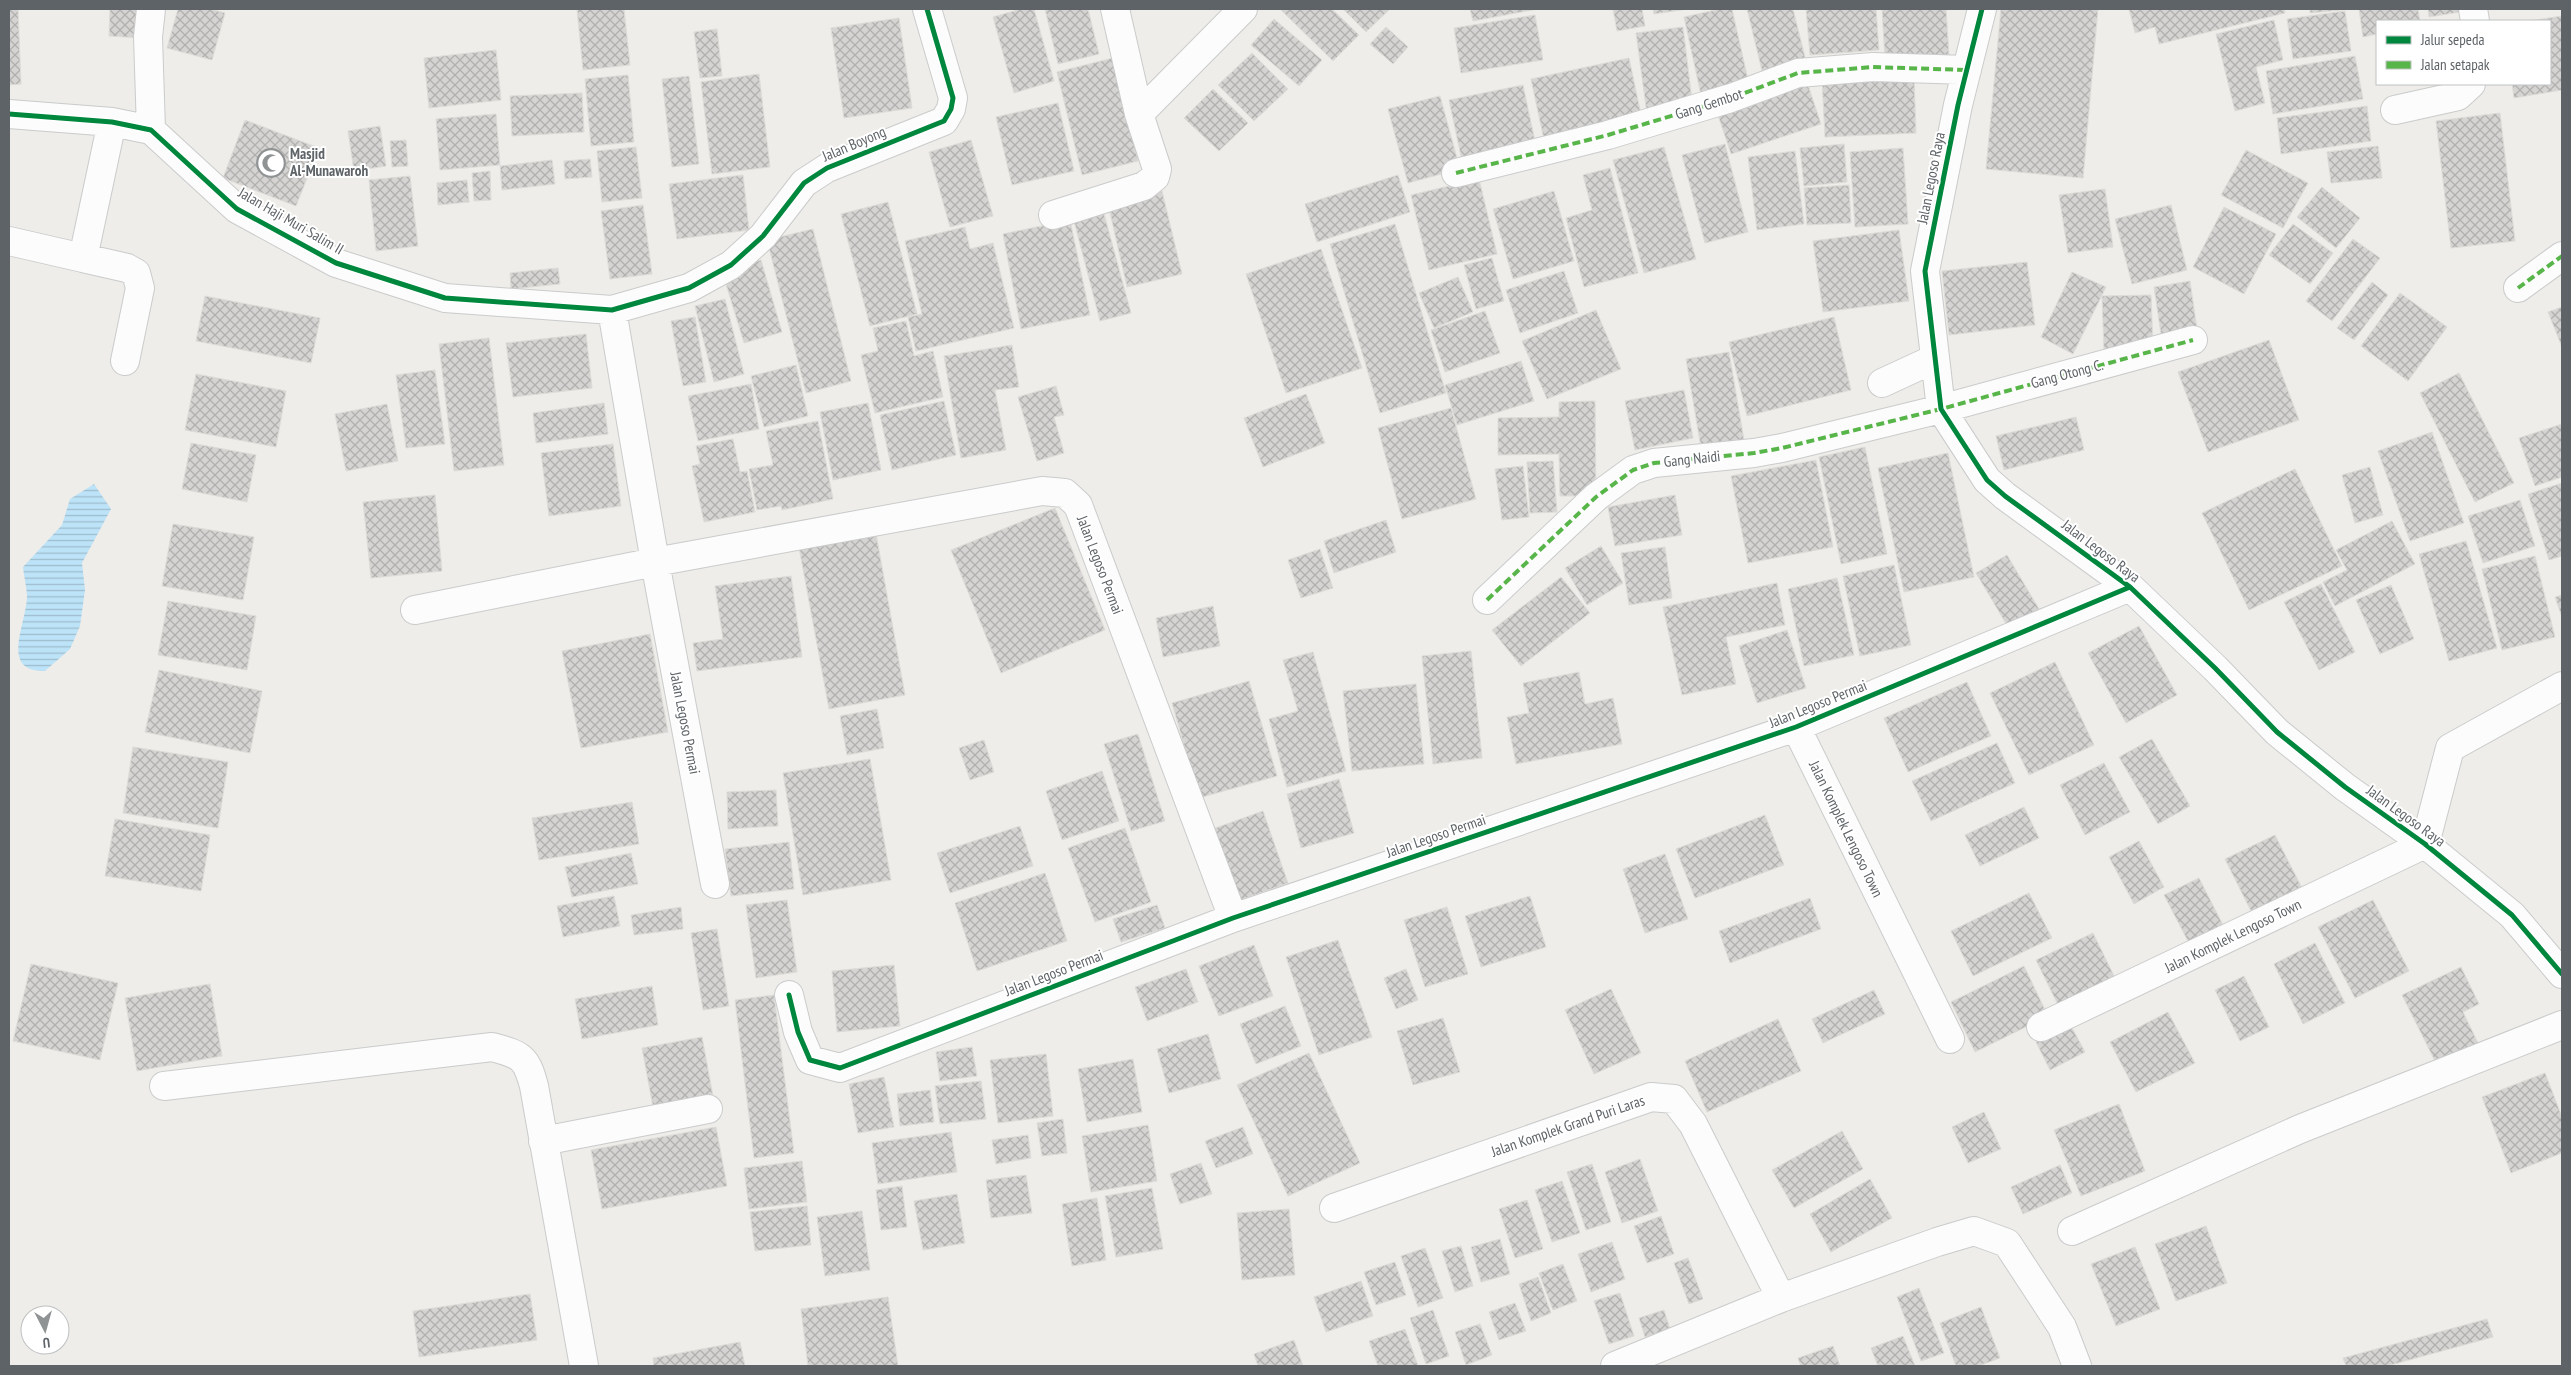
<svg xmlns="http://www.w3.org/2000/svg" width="2571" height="1375" font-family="'PT Sans Narrow',sans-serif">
	<defs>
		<pattern id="water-rules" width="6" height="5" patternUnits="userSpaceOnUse" patternTransform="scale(1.25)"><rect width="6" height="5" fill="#bde3f8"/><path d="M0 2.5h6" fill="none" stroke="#9dbccd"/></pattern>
		<pattern id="building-cross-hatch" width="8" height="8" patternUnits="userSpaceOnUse" patternTransform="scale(1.25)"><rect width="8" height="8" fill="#d5d4d2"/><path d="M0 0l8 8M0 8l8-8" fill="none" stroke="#b0b0ae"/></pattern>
	</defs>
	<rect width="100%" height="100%" fill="#eeede9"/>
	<path fill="url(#water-rules)" d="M94,484L111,509L82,563L85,590L80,626L70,649L45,671C0,672 25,627 27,598C27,588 24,577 23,567L62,525L70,499Z"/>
	<path fill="url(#building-cross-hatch)" stroke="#dedcd8" d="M9,9H18L21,84L9,85Z
		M110,9H143L141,38L109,36Z
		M178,9H210L225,13L212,60L167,48Z
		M577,9H624L630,65L583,70Z
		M1021,9H1034L1054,81L1014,93L993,17Z
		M1045,9H1088L1099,54L1058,64Z
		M1280,9H1332L1359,35L1333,61Z
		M1343,9H1390L1366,32Z
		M1470,9H1538L1473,21Z
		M1613,9H1642L1645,26L1617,31Z
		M1653,9H1688L1654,14Z
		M1720,9H1732L1749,84L1701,95L1684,17Z
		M1747,9H1793L1807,65L1763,75Z
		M1806,9H1876L1879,50L1810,55Z
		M1882,9H1946L1949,55L1885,59Z
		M2001,9H2098L2083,178L1986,169Z
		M2129,9H2284L2285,13L2159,44L2155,27L2135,33Z
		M2310,9H2351L2310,13Z
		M2359,9H2418L2420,21H2377V34L2363,37Z
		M2428,9H2466V11L2429,17Z
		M2345,11L2351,51L2293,59L2287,19Z
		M1535,15L1543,60L1461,73L1454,28Z
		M2562,16V90L2514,98L2512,84H2550V21H2529Z
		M899,18L912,108L844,118L831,28Z
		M1274,19L1322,60L1299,86L1251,45Z
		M2274,20L2283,60L2256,67L2265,103L2235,111L2216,34Z
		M1386,27L1408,47L1393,64L1370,44Z
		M1683,27L1693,108L1647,114L1636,33Z
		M717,29L722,76L700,78L694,32Z
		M496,50L501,100L429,108L424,58Z
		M1252,53L1288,89L1254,121L1218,85Z
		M2355,56L2363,99L2273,114L2266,71Z
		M1113,58L1138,161L1082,175L1057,72Z
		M1629,58L1642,119L1544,140L1531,79Z
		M759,74L770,167L712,174L701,82Z
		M628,75L634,142L591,146L585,79Z
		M689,76L699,164L672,167L662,79Z
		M1805,76L1821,124L1731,154L1715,106Z
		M1914,76L1916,133L1825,137L1822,79Z
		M1523,85L1536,146L1462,161L1449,100Z
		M1213,89L1248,123L1219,151L1184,118Z
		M582,93L584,132L512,136L510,96Z
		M1440,96L1460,169L1408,183L1388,109Z
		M1058,103L1074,171L1012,185L996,117Z
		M2367,106L2371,141L2281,154L2277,118Z
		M2500,113L2515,241L2451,248L2436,121Z
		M496,114L500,165L440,170L436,119Z
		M245,120L319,148L296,206L223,178Z
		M380,126L386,166L354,171L348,131Z
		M406,140L408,166L392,167L390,141Z
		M971,140L993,216L950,227L929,152Z
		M1725,144L1748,232L1705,243L1682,155Z
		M1844,144L1847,182L1804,186L1800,148Z
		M2378,146L2382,178L2331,183L2327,152Z
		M636,147L642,198L602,202L597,151Z
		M1664,147L1696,259L1644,273L1613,160Z
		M1903,148L1908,224L1855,227L1850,152Z
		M2246,150L2308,183L2283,228L2221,195Z
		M1795,151L1804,224L1757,230L1748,157Z
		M590,159L592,177L565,179L564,161Z
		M552,160L555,184L502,190L500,166Z
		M1610,168L1638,273L1584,287L1566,218L1592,210L1583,175Z
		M490,171L491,200L474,201L472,173Z
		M743,175L749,230L677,239L669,184Z
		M1398,175L1410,212L1317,242L1305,204Z
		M410,176L418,246L376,251L369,180Z
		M1479,179L1497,254L1429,270L1411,195Z
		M467,180L469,202L438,205L437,183Z
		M1849,185L1851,223L1807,225L1804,188Z
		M2322,187L2360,218L2336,248L2297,217Z
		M2105,189L2113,247L2068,253L2059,195Z
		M1162,191L1182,274L1127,287L1108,204Z
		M1554,191L1574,261L1513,279L1493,209Z
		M888,202L917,314L870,326L841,214Z
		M643,205L652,274L610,279L601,211Z
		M2171,205L2187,270L2132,284L2115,219Z
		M2224,207L2276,234L2244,294L2193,267Z
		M1103,210L1131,313L1100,321L1073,217Z
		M1070,220L1090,315L1021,329L1003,234Z
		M1395,224L1446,393L1380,413L1330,244Z
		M2293,224L2333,253L2310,284L2269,255Z
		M965,227L970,249L993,243L1014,328L916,351L908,317L922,314L905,241Z
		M813,229L851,381L806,393L767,240Z
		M1899,230L1909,301L1823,312L1813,241Z
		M2353,239L2380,258L2332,321L2306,301Z
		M1321,249L1362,368L1286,393L1246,274Z
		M1492,258L1504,301L1476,309L1464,265Z
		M761,260L782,332L744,343L722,271Z
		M2027,262L2035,325L1949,335L1942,271Z
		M558,268L560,284L511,289L510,273Z
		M1564,271L1578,313L1520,333L1506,290Z
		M2072,272L2106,287L2073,354L2041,337Z
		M1458,277L1473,312L1434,328L1419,293Z
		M2190,281L2198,336L2162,341L2154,287Z
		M2372,282L2388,295L2354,340L2337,328Z
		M2400,293L2447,327L2408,381L2361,346Z
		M2151,295L2153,348L2104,350L2102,296Z
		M205,296L320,318L311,363L196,341Z
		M725,299L744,374L714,382L695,306Z
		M2562,307V347L2548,312Z
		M1596,310L1621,369L1547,399L1522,341Z
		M1485,311L1500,353L1445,372L1431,330Z
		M695,317L706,382L683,386L671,321Z
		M1834,317L1851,390L1747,416L1729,342Z
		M906,321L914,356L933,351L943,397L875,413L861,355L878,351L873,328Z
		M586,334L592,388L513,397L506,343Z
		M489,338L504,465L454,471L439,344Z
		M2269,340L2299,420L2208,452L2178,372Z
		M1012,345L1019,387L995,390L1006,450L961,458L944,356Z
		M1729,352L1744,440L1701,448L1686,359Z
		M1521,361L1534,401L1457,425L1445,385Z
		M796,365L808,416L764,427L751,376Z
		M435,370L445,444L406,448L396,375Z
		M2459,373L2514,483L2475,502L2420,393Z
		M196,374L286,391L276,447L185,430Z
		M751,384L759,429L698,441L688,396Z
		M1056,386L1064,415L1054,417L1064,453L1037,461L1018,397Z
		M1684,390L1693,438L1635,450L1625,401Z
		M1306,394L1325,443L1263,467L1244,418Z
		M944,401L956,455L892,470L880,415Z
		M1595,401L1596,496H1560L1559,454L1498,455V418L1559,417V402Z
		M604,403L608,434L536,443L533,413Z
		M868,403L881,470L833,480L820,412Z
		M387,404L398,461L346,471L335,414Z
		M1451,408L1476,499L1402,519L1378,428Z
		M2076,417L2084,450L2004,470L1996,436Z
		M818,421L833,499L782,510L781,506L757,510L749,469L773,465L766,431Z
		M2562,424V477L2535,486L2519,438Z
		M2432,432L2464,523L2410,541L2378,451Z
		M733,439L740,472L747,471L755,512L704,522L692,466L700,464L696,446Z
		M191,443L256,455L247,502L182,489Z
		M613,444L621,506L549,516L541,453Z
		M1865,447L1887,554L1841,564L1819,457Z
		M1948,453L1974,577L1904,592L1878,468Z
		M1816,460L1833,547L1748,563L1731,476Z
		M1553,461L1557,512L1530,513L1527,462Z
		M1523,466L1529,517L1502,520L1495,469Z
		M2370,467L2383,515L2355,523L2342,475Z
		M2295,469L2342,566L2249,610L2202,513Z
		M2562,483V556L2549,560L2528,494Z
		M435,495L442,571L371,578L363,502Z
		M1675,495L1682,535L1615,546L1608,507Z
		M2520,500L2535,546L2483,563L2468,516Z
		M1055,508L1105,630L1001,673L951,550Z
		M1386,520L1396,552L1334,573L1324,541Z
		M2392,521L2415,564L2335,606L2323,582L2347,570L2336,550Z
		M173,524L254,537L243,600L162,586Z
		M875,528L905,695L829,709L798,542Z
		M2466,541L2497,648L2449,661L2419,554Z
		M1601,546L1623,583L1587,605L1565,568Z
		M1665,547L1672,598L1629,605L1621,553Z
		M1320,549L1333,588L1301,598L1288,560Z
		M2007,555L2042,614L2011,632L1976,573Z
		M2535,556L2555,637L2502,650L2482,569Z
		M1894,565L1911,645L1860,656L1843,576Z
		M791,576L802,657L697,671L693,643L723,639L715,586Z
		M1561,577L1590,613L1521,666L1492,630Z
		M1837,578L1854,655L1804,666L1788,589Z
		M1777,583L1785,625L1726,637L1736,684L1682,695L1663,607Z
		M2321,584L2355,652L2319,670L2284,602Z
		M2391,585L2414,639L2380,654L2356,600Z
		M2562,595V617L2555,597Z
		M168,601L256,616L247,670L158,655Z
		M1213,606L1220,646L1163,657L1156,618Z
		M2139,626L2177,695L2126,723L2088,653Z
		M1787,630L1806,688L1757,703L1739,646Z
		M650,634L668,732L581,748L562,651Z
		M1471,651L1482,758L1433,764L1422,656Z
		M1313,652L1346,771L1287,787L1269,719L1298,711L1283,660Z
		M2055,662L2094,745L2029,775L1990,693Z
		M159,670L262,691L250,753L145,732Z
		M1579,672L1585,704L1613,698L1622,744L1516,764L1507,717L1529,713L1523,683Z
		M1249,681L1277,776L1199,798L1172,703Z
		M1967,682L1991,736L1908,772L1884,718Z
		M1416,684L1424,764L1352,771L1343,691Z
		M877,709L884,748L847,755L840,716Z
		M1138,734L1165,821L1131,831L1104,744Z
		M2152,739L2190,806L2158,824L2119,757Z
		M984,740L994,772L970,780L959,748Z
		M1997,743L2015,783L1931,821L1912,781Z
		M133,747L228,762L218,828L123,813Z
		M870,759L891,880L803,895L783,773Z
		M2104,763L2130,812L2085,835L2060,785Z
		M1102,771L1119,821L1062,840L1046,791Z
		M1339,779L1354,833L1301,848L1287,794Z
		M776,790L778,826L728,829L727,792Z
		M632,802L639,844L539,860L532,818Z
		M2024,807L2039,838L1980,866L1965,835Z
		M1263,811L1288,883L1232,903L1207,831Z
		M1765,815L1784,865L1695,898L1676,849Z
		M115,819L210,835L201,891L105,876Z
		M1020,826L1033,866L950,893L937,853Z
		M1125,828L1151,902L1095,922L1068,848Z
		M2275,835L2302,888L2252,913L2225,859Z
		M2139,841L2164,887L2134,904L2109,857Z
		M789,842L794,889L731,896L725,849Z
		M631,853L638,884L572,897L565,867Z
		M1665,854L1688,919L1645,933L1623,869Z
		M1045,873L1067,941L977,971L955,903Z
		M2199,878L2224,927L2190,945L2164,895Z
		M2029,893L2052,938L1973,976L1951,931Z
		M614,896L620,926L563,937L557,906Z
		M1530,896L1546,947L1481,967L1465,916Z
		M1810,898L1821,929L1730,963L1719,931Z
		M787,900L797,972L756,978L746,905Z
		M2373,900L2409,971L2355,998L2318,927Z
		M1157,905L1165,928L1121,942L1113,919Z
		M681,907L683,929L634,935L631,915Z
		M1447,907L1468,974L1425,987L1404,920Z
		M717,929L729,1006L703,1010L691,933Z
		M2093,933L2116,980L2059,1007L2036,960Z
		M1338,940L1372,1037L1319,1055L1286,957Z
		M2315,943L2345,1003L2303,1024L2274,964Z
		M1254,945L1273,996L1219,1016L1199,966Z
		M31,964L118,983L100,1060L13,1041Z
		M894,965L900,1026L837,1032L832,971Z
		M2024,966L2048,1016L1975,1052L1951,1002Z
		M2461,967L2479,1004L2463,1012L2479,1045L2437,1065L2402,995Z
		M1186,969L1198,1002L1147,1021L1135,987Z
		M1406,969L1418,1000L1396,1009L1384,978Z
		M2244,976L2269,1027L2240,1041L2215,990Z
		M210,984L222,1056L137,1071L125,998Z
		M652,986L658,1025L582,1039L575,999Z
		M1611,989L1641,1053L1594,1074L1565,1010Z
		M1874,990L1885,1014L1823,1043L1812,1019Z
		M774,995L794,1153L754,1158L735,1000Z
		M1285,1006L1301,1046L1256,1064L1240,1024Z
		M2168,1012L2195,1063L2136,1092L2110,1042Z
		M1443,1018L1460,1072L1413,1085L1397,1031Z
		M1778,1019L1801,1071L1707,1112L1685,1061Z
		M2070,1024L2085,1052L2050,1070L2036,1042Z
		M1208,1034L1221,1079L1169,1093L1157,1049Z
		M702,1037L713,1096L653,1107L642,1048Z
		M972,1047L977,1076L940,1081L936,1052Z
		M1309,1053L1360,1163L1288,1196L1237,1085Z
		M1046,1054L1053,1116L998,1123L990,1060Z
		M1133,1059L1142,1112L1087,1122L1078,1069Z
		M2545,1073L2562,1117V1153L2511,1173L2482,1097Z
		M884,1077L894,1127L858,1133L849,1084Z
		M981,1081L986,1119L940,1124L935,1086Z
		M930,1090L934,1122L900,1126L897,1094Z
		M2119,1104L2145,1171L2081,1196L2054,1130Z
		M1984,1112L2001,1149L1968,1163L1952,1127Z
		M1063,1119L1067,1153L1042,1156L1037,1123Z
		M1148,1125L1157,1181L1091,1192L1082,1136Z
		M716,1127L727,1186L602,1209L591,1150Z
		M1243,1127L1253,1154L1216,1168L1205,1141Z
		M1842,1131L1863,1169L1794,1208L1772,1170Z
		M951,1132L957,1172L878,1184L872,1143Z
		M1028,1135L1031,1158L996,1164L992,1140Z
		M1640,1159L1658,1211L1622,1223L1605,1172Z
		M802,1161L807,1202L749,1209L744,1168Z
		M1201,1163L1212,1194L1180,1204L1170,1174Z
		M1592,1164L1611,1222L1586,1230L1567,1172Z
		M2060,1165L2072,1193L2023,1214L2011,1187Z
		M1026,1175L1032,1213L991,1218L986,1180Z
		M1870,1179L1892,1218L1831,1252L1810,1214Z
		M1562,1181L1580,1233L1552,1242L1535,1190Z
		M902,1186L907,1227L881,1230L876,1190Z
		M1152,1188L1163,1249L1116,1257L1105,1196Z
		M957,1194L965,1243L923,1250L914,1201Z
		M1097,1198L1106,1260L1072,1266L1062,1204Z
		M1527,1200L1543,1249L1515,1258L1499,1209Z
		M807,1206L811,1245L755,1251L750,1212Z
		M1289,1209L1295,1275L1242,1280L1237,1213Z
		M862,1211L870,1270L825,1276L817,1217Z
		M1661,1216L1674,1254L1647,1263L1634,1226Z
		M2206,1226L2227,1283L2176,1301L2155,1244Z
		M1500,1239L1510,1274L1481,1282L1471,1247Z
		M1612,1242L1625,1279L1591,1292L1578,1254Z
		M1461,1246L1473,1286L1455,1292L1442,1251Z
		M2135,1247L2160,1309L2116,1326L2091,1264Z
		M1425,1248L1443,1298L1418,1307L1401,1256Z
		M1688,1258L1703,1299L1689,1304L1674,1263Z
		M1395,1262L1406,1295L1376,1305L1364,1272Z
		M1563,1264L1577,1301L1553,1310L1539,1273Z
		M1538,1277L1551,1313L1531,1321L1519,1284Z
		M1361,1281L1373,1316L1326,1332L1314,1297Z
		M1919,1288L1944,1353L1921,1361L1897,1297Z
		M1620,1293L1634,1336L1609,1344L1594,1301Z
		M530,1294L537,1340L419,1357L413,1311Z
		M888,1297L898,1366H808L801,1309Z
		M1515,1303L1526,1331L1499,1340L1489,1312Z
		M1981,1307L2000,1358L1978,1366H1956L1940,1323Z
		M1433,1310L1449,1356L1426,1364L1410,1318Z
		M1664,1310L1670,1329L1645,1337L1639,1318Z
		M2487,1319L2493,1337L2387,1366H2346L2343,1358Z
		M1480,1324L1492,1355L1466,1365L1455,1332Z
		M1405,1329L1418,1366H1378L1369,1341Z
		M1903,1336L1915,1366H1878L1871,1348Z
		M1294,1340L1303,1366H1258L1254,1354Z
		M740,1342L745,1366H654L653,1358Z
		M1833,1346L1840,1366H1801L1798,1358Z"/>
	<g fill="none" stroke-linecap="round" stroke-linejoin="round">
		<defs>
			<path id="minor" d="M151,9L148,37L151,130
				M1982,9L1958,105L1925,271L1941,409L1987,480L2005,496L2130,587L2215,668L2277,732L2345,787L2425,844L2512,915L2562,974
				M2473,9L2475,21
				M2395,110L2458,96L2471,84
				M9,114L112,122L151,130L237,209L336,263L445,298L612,310L689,288L731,265L763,236L804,183L827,168L944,121L951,109L953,98L927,9
				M1139,114L1243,9
				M1456,173L1608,135L1731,98L1798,73L1873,67L1967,70
				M1053,215L1144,186L1155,177L1157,169L1139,114L1115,9
				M9,241L83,258L112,122
				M83,258L127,268L136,273L140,288L125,361
				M2518,288L2562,256
				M612,310L655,562L715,884
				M1882,383L1934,359
				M1487,600L1596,497L1633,470L1654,463L1754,453L1782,448L1941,409L2193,340
				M415,610L655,562L1042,491L1065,493L1078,505L1233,918
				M1796,727L1950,1039
				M789,995L798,1032L810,1060L840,1068L1233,918L1796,727L2130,587
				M2041,1027L2425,844L2450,748L2562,686
				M164,1086L492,1047C521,1055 526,1056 534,1086L584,1366
				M543,1141L708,1109
				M1334,1208L1651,1097L1674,1099L1693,1124L1781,1298
				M2072,1231L2300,1129L2562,1025
				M1615,1366L1781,1298L1937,1242L1974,1231L2007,1243L2062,1327L2077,1366"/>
		</defs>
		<use href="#minor" stroke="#cacbcb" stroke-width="30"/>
		<use href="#minor" stroke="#fcfcfc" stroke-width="28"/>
		<path stroke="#58b549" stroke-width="4" stroke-dasharray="8 4" stroke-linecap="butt" d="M1456,173L1608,135L1731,98L1798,73L1873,67L1967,70
			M2518,288L2562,256
			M1487,600L1596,497L1633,470L1654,463L1754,453L1782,448L1941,409L2193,340"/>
		<defs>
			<path id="cycleway" d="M1982,9L1958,105L1925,271L1941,409L1987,480L2005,496L2130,587L2215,668L2277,732L2345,787L2425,844L2512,915L2562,974
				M9,114L112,122L151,130L237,209L336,263L445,298L612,310L689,288L731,265L763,236L804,183L827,168L944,121L951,109L953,98L927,9
				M789,995L798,1032L810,1060L840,1068L1233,918L1796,727L2130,587"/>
		</defs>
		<use href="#cycleway" stroke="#fff" stroke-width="8"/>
		<use href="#cycleway" stroke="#00873e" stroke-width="5"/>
	</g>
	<defs>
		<symbol id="mosque-ring" viewBox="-11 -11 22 22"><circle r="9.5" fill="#fff" stroke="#909394" stroke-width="1.5"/><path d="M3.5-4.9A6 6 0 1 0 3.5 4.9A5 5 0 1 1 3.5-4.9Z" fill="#909394"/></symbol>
	</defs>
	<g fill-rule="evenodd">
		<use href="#mosque-ring" x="255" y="147" width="32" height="32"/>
	</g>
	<g text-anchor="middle" stroke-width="4" stroke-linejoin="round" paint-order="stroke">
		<g font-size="15" fill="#5e6367" stroke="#fff">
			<text transform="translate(1709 104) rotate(-18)" y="5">Gang Gembot</text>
			<text transform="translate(854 144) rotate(-23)" y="5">Jalan Boyong</text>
			<text transform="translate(1931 178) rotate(-79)" y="5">Jalan Legoso Raya</text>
			<text transform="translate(291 221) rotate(30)" y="5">Jalan Haji Muri Salim II</text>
			<text transform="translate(2067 374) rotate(-15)" y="5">Gang Otong C.</text>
			<text transform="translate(1692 459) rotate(-6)" y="5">Gang Naidi</text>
			<text transform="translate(2101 551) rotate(37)" y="5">Jalan Legoso Raya</text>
			<text transform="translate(1100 565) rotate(69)" y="5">Jalan Legoso Permai</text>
			<text transform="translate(1818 704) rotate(-22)" y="5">Jalan Legoso Permai</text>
			<text transform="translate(685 723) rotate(79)" y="5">Jalan Legoso Permai</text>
			<text transform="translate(2406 816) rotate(36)" y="5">Jalan Legoso Raya</text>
			<text transform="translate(1846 829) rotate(64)" y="5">Jalan Komplek Lengoso Town</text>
			<text transform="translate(1436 836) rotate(-19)" y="5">Jalan Legoso Permai</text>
			<text transform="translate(2233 936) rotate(-26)" y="5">Jalan Komplek Lengoso Town</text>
			<text transform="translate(1054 973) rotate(-21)" y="5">Jalan Legoso Permai</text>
			<text transform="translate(1568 1126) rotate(-19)" y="5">Jalan Komplek Grand Puri Laras</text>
		</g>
		<g font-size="15" font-weight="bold" fill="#5e6367" stroke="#fff" text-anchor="start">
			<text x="290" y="159">Masjid<tspan x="290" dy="17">Al-Munawaroh</tspan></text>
		</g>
	</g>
	<rect width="2571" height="1375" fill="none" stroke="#5e6367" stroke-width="20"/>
	<rect x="2376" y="20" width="175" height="65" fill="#ffffff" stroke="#bfc1c2"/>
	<rect x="2386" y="36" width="25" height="8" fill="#00873e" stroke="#bfc1c2"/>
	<text x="2421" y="45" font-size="15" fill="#5e6367">Jalur sepeda</text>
	<rect x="2386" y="61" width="25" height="8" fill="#58b549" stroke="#bfc1c2"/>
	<text x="2421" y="70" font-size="15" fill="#5e6367">Jalan setapak</text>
	<g transform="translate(45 1330) rotate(174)"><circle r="24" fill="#ffffff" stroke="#bfc1c2"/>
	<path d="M0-4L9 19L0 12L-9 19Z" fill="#909394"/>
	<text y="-8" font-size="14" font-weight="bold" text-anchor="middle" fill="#5e6367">U</text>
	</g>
</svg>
